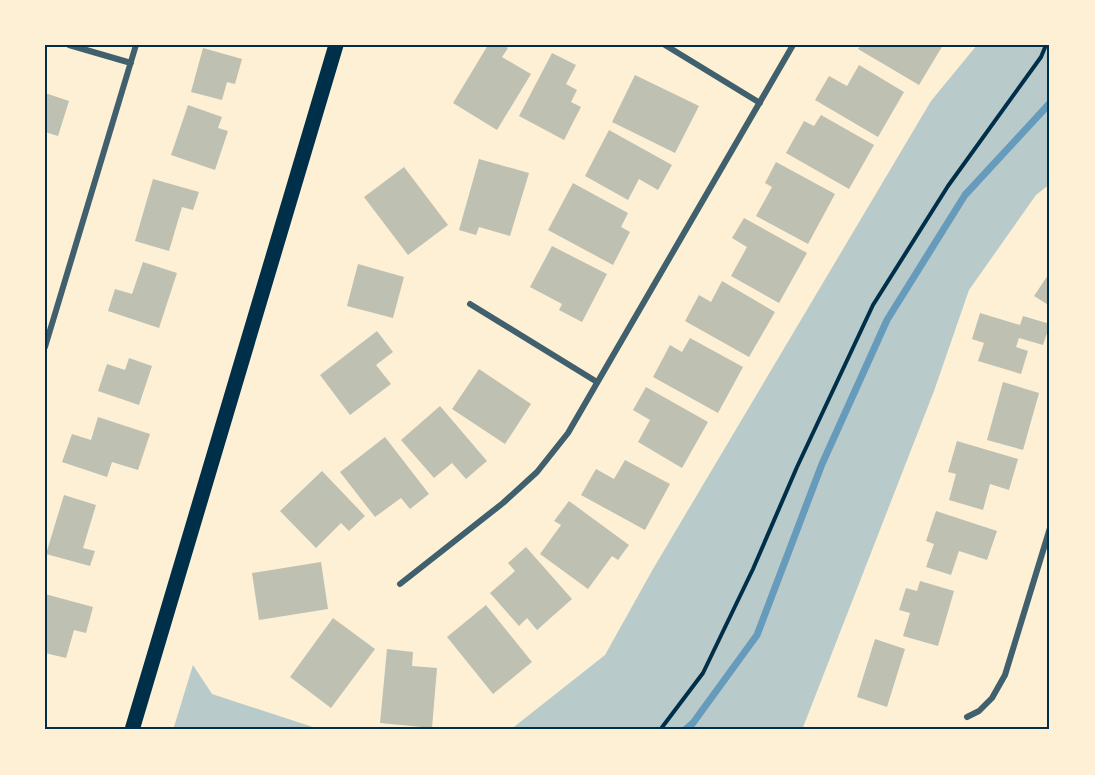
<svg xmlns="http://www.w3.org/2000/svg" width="1095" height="775" font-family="Literata,serif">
	<rect width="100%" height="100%" fill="#fdf0d5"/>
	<path fill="#b9caca" d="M977,45H1050V184L1036,195L969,290L934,391L802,730H510L605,655L653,569L931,101Z
		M193,665L212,694L322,730H173Z"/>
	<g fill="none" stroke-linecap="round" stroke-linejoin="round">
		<path stroke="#669bbc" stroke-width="7" d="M685,730L693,723L757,635L822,464L887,320L965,195L1050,103"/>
	</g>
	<path fill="#bec0b2" d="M488,45H503L508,48L502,57L531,74L497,130L453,103Z
		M861,45H943L919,85L858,49Z
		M203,48L242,59L235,84L227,82L222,100L191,92Z
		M552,53L576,65L566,84L577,90L571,102L581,107L564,140L519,116Z
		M859,65L904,92L878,137L815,100L829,76L847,86Z
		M635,75L699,106L675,153L612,122Z
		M45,93L69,101L58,136L45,132Z
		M188,105L222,117L218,128L228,131L215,170L171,155Z
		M821,115L874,145L849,189L786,153L804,121L814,126Z
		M609,130L672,165L658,190L639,179L628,200L585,176Z
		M479,159L529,173L510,236L479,227L476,235L459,230Z
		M776,162L835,194L808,244L756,216L772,187L765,183Z
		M404,167L448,225L408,255L364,197Z
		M153,179L199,192L193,210L182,207L169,251L135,241Z
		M573,183L628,213L621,227L630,232L613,265L548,230Z
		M744,218L807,253L779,303L731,276L747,247L732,238Z
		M552,246L607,274L582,322L559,310L562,304L530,287Z
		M143,262L177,273L159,328L108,311L115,289L132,294Z
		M358,264L404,277L393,318L347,306Z
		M1050,272V306L1034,296Z
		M722,281L775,312L749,357L685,321L699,295L711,302Z
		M980,313L1020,325L1023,316L1050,324L1043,345L1019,338L1016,347L1028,351L1021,374L978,361L984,343L972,339Z
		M377,331L393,352L376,365L391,384L350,415L320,375Z
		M690,338L743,367L718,413L653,377L670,345L682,352Z
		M129,358L152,366L139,405L98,391L107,364L125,370Z
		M479,369L531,404L505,444L452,409Z
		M1003,382L1039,393L1023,450L987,440Z
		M646,387L708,422L682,468L638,442L650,420L633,410Z
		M440,406L487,461L466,479L452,463L434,478L401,440Z
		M98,417L150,434L138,470L112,462L107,477L62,462L72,434L91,440Z
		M385,437L429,494L410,509L401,498L375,517L340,472Z
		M957,441L1018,459L1009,490L990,484L983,510L949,500L956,474L948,472Z
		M625,460L670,484L645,530L581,495L596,469L614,479Z
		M322,471L365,516L349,531L341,523L316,548L280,511Z
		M64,495L96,505L83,548L95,551L90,566L46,554Z
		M569,501L629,545L618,560L612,556L588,589L540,554L561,525L554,521Z
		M936,511L997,531L987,560L959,551L951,575L926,567L934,544L926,541Z
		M526,547L572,599L537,630L527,618L519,626L490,593L515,571L508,563Z
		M321,562L328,609L259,620L252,573Z
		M920,581L954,591L938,646L903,636L910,613L899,610L906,588L917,591Z
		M45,594L93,607L86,633L74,630L66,658L45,653Z
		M486,605L532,662L493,694L447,637Z
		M333,618L375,649L331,708L290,677Z
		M875,639L905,649L887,707L857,697Z
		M387,649L413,652L412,666L437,668L432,728L380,723Z"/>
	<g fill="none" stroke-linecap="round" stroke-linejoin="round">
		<path stroke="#003049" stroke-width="4" d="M660,730L703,673L753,569L797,467L873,305L948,186L1041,57L1046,45"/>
		<path stroke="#3f606c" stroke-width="6" d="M69,45L131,63
			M665,45L760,103
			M470,304L597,382
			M45,347L136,45
			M400,584L503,503L537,472L568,433L793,45
			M967,717L979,711L992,698L1005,675L1050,528"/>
		<path stroke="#003049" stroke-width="15" d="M132,730L336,45"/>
	</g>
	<rect width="1095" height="775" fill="none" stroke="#fdf0d5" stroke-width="93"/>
	<rect x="46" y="46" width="1002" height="682" fill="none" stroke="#003049" stroke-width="2"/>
</svg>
